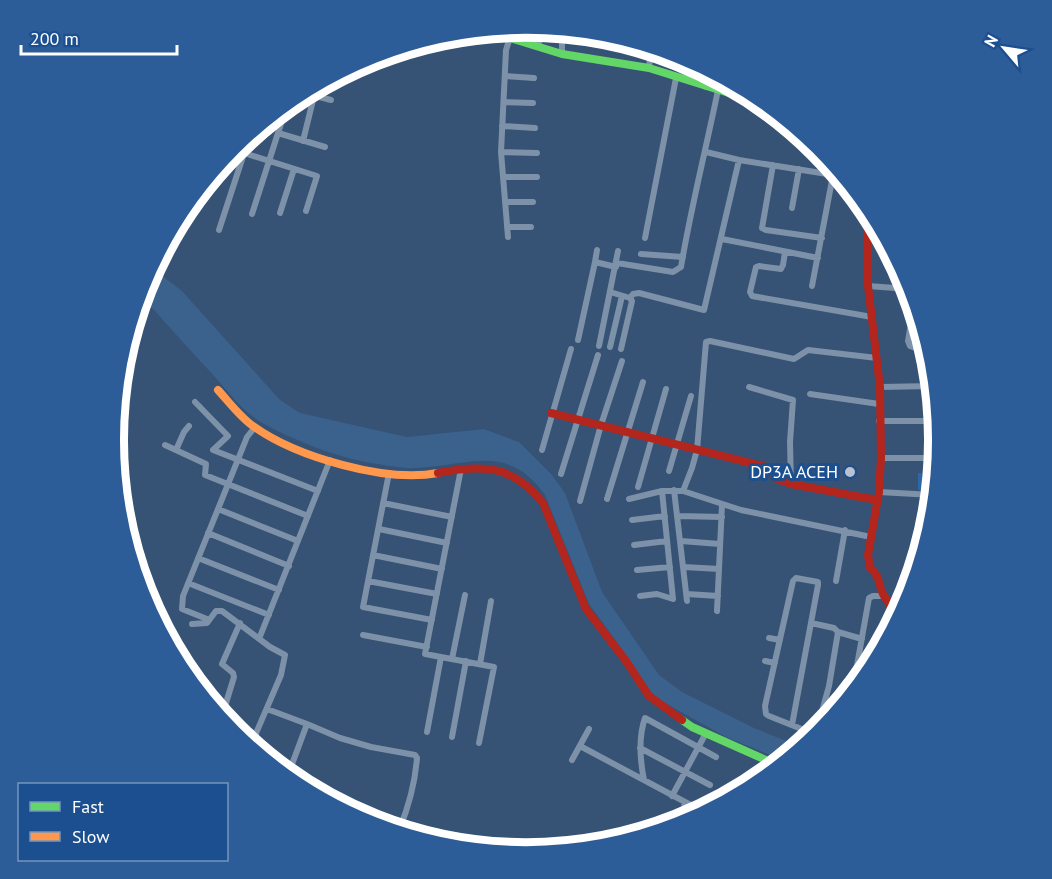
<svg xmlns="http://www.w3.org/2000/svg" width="1052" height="879" font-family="'PT Sans',sans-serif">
	<rect width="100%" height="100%" fill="#365274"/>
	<path fill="#2f66a5" d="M918,473L935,474L934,490H918Z"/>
	<path fill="#3b618d" d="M152,268L182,291L280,400L300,413L407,437L484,429L519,442L552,475L565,493L602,592L659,675L682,692L754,728L799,746L782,760L726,737L658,699L649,690L619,645L589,604L545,495C508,442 468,466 417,468C402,469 385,465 371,463C336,457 296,441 264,424C244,413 230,394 215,377C194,355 174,332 154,310L140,298L145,281Z"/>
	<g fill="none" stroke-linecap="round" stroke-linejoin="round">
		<path stroke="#7d92a8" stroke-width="6" d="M538,28L539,46
			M562,54V31
			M649,68L651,48
			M505,76L534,78
			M706,87L708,71
			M304,93L331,100
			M504,102L533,103
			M502,126L535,128
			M278,133L325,147
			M303,141L314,96
			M501,152L537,153
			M706,152L739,160L840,176
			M244,153L317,176L306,211
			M773,165L762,228L766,230L822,238
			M503,177H537
			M857,196L859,205L867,208
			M505,202H533
			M792,208L799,169
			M280,213L294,169
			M252,214L287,105
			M507,227H531
			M219,230L250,135
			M508,237L501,152L506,50L513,28
			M645,238L676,78
			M722,239L818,258
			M785,252L783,265L781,269L759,266L756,267L750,292L752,296L872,317
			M641,254L683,257
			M595,262L597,250
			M617,263L673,272L681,267C691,207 706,149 718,90
			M812,286L833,175
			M868,286L909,289
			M610,292L630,298L632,301L621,349
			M630,298L633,294L639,293L704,310L739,160
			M914,306L908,341L910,346L929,353
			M578,340L595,262L616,267
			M599,346L618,251
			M610,347L622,296
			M749,387L793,400L790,442L791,484
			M880,387L933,386
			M810,394L879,404
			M195,402L228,436L213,450L318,491
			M879,421H937
			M165,445L206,464L205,475L308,516
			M176,450L184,432L189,426
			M542,450L571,349
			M881,458H937
			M461,469L425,654L494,667L479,743
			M669,471L691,396
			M389,473L363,607L432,620
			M561,474L598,355
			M638,487L666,389
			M674,490L687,601
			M683,491L692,468L697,450L706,342L710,341L794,359L808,350L877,358
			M879,492L933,495
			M607,499L643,382
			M629,499L662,491H683L741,510L871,537
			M580,501L601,425L622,361
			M383,503L452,517
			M218,509L298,541
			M678,516L722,517
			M632,520L665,516
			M379,529L447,543
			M208,533L289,566
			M681,541L720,544
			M634,545L667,541
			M373,555L442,569
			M198,558L279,590
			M684,567L719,569
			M637,570L670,567
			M368,581L437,594
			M836,581L845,530
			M188,583L269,615
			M687,594L718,596
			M640,596L657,594L673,599L662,491
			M717,611L722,505
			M207,619L182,609L183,596L247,437L255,427
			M811,623L834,628L838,632L829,686L816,733
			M192,624L207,623L216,611H222L270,647L285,655L281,675L251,745
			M838,632L862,639
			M363,635L427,647
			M769,638L780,640
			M259,639L330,460
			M452,659L465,595
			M765,661L775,663
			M480,664L491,601
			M853,688L869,598L873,596H884
			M267,709L307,724L288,775
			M222,716L234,677L233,673L222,664L240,623
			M226,722L256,734
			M307,724L340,738L371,747L415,755L417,758C415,784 409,806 399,830
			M792,725L818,585V582L796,578L793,581L765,706L766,714L769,716L814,734
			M427,732L441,657
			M452,737L466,661
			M580,746L702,811
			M640,748L710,785
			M572,760L589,729
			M644,780C640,760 638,738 645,718L716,757
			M672,796L706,733
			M684,802L686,819"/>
		<path stroke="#63d668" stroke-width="8" d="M487,31L562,54L649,68L764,104
			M682,720L692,727L777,765"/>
		<path stroke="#ff974d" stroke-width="8" d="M218,390C229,402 240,417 253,426C296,457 386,483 438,473"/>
		<path stroke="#b3261e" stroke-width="8" d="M867,208L868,286L880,387L881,458L879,492L868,555L870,568C881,576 878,586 884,596C888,602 890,602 891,610
			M551,413L770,468L777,479L791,484L877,500
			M438,473C483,464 513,465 543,503L586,609L626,661L649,696L682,720"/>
	</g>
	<circle fill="#b9c2ce" stroke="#1b4f8f" stroke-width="2" cx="850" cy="472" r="6"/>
	<g text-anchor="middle" stroke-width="6" stroke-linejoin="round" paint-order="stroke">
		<g font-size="18" fill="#fff" stroke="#1b4f8f" text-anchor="end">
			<text x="838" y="478">DP3A ACEH</text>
		</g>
	</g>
	<path d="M0 0H1052V879H0ZM124 440a402 402 0 1 1 804 0a402 402 0 1 1-804 0Z" fill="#2d5d98" fill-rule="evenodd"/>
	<path fill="none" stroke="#fff" stroke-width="8" d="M124 440a402 402 0 1 1 804 0a402 402 0 1 1-804 0Z"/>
	<rect x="18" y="783" width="210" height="78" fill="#1b4f8f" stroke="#7695bc" stroke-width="1.5"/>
	<rect x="30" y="802" width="30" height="9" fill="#63d668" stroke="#7695bc" stroke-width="1.5"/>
	<text x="72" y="813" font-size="18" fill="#ffffff">Fast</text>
	<rect x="30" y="832" width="30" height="9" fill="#ff974d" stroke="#7695bc" stroke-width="1.5"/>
	<text x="72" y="843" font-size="18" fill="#ffffff">Slow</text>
	<g transform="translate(1004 48) rotate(299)" stroke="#1b4f8f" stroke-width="4.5" paint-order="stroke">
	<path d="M0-4.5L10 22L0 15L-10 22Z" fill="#ffffff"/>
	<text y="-9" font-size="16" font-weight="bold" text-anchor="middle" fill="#ffffff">N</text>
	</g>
	<path d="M21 45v9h156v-9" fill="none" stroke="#ffffff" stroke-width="3"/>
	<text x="30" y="45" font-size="18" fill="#ffffff" stroke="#1b4f8f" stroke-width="4.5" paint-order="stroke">200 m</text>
</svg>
